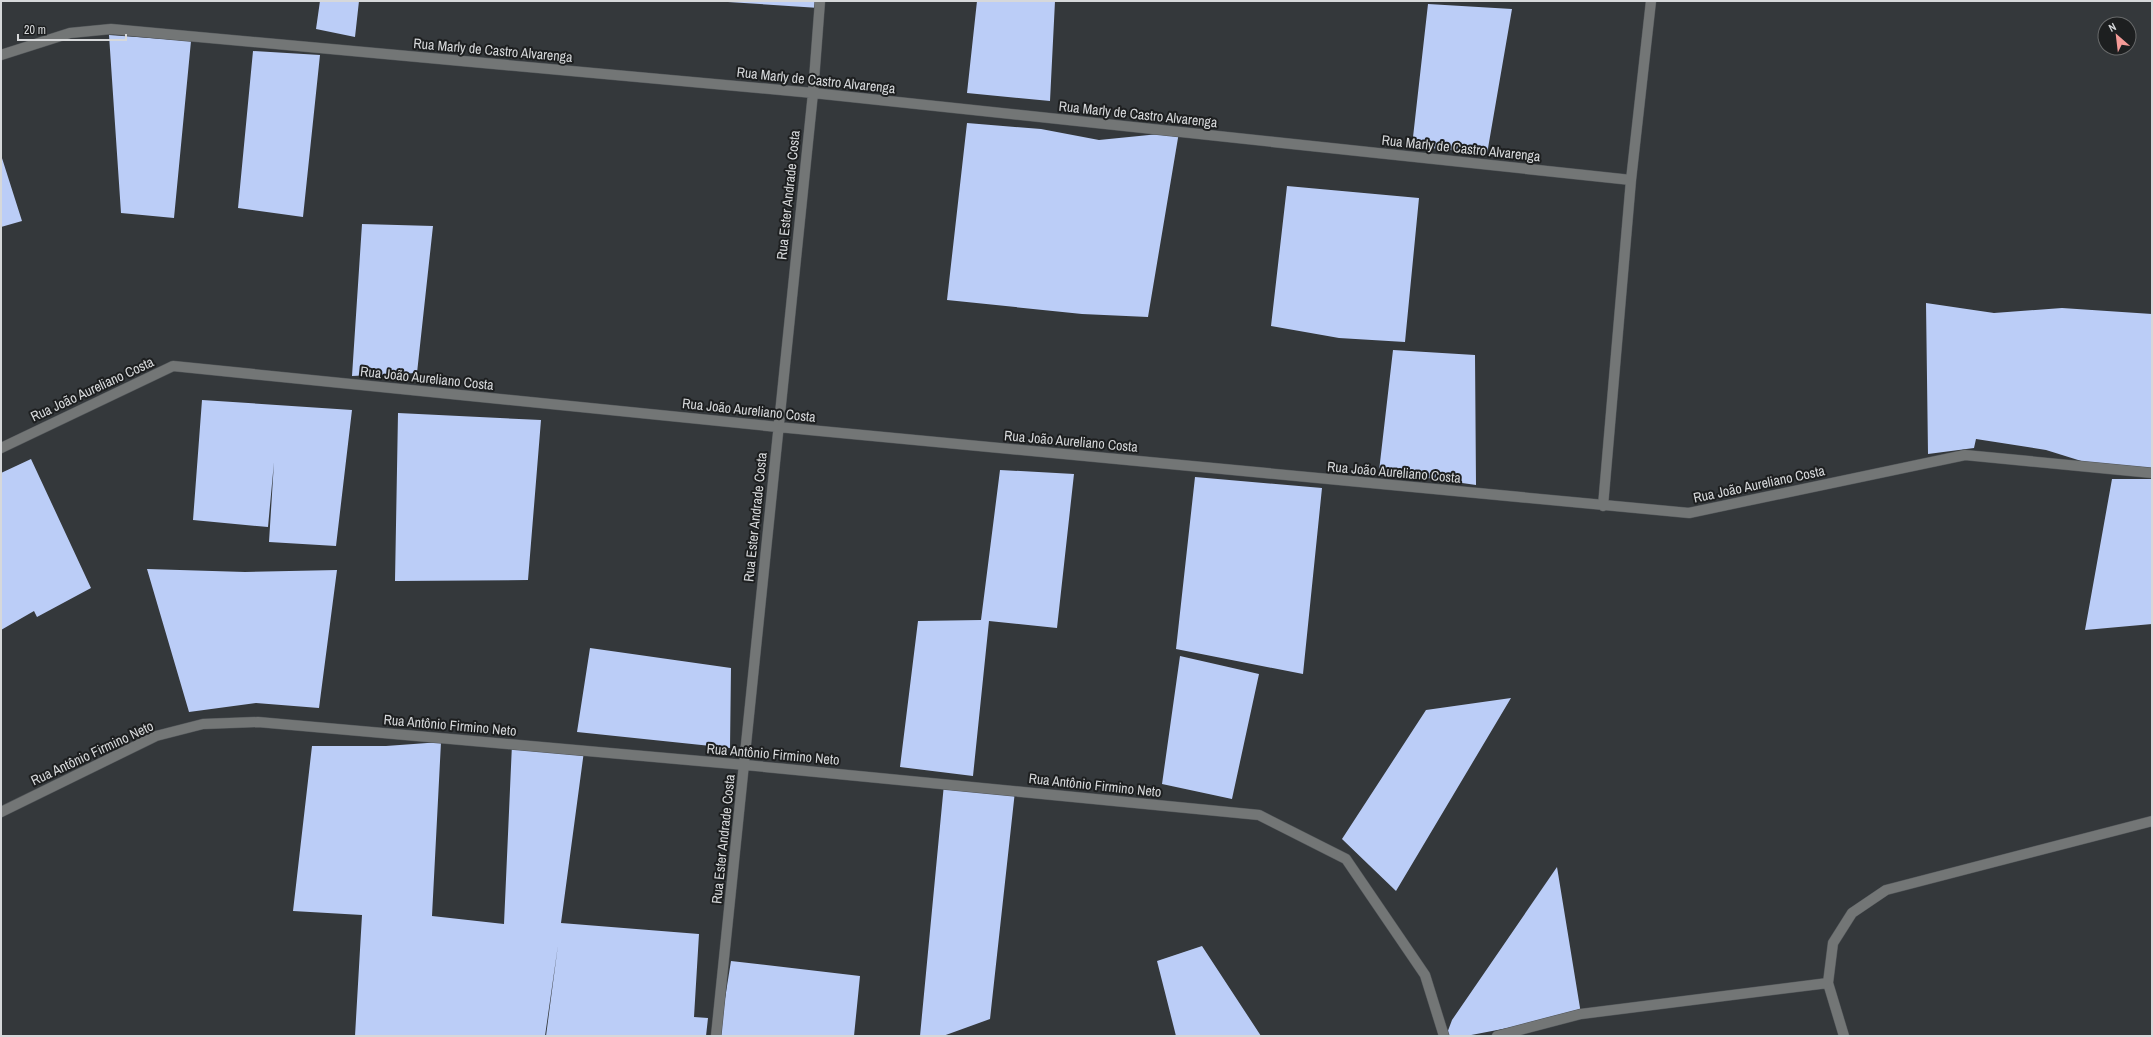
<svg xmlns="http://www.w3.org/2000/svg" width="2153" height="1037" font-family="'Archivo Narrow',sans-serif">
	<rect width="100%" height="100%" fill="#34383b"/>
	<path fill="#bbcdf7" d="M320,1H359L355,37L316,29Z
		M728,1H820L819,8L728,2Z
		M977,1H1055L1050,101L967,93Z
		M1428,4L1512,9L1487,154L1412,146Z
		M109,35L191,41L174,218L121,213Z
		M253,51L320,55L303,217L238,208Z
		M967,123L1041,129L1099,140L1179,132L1148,317L1082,314L947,300Z
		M1,155L22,221L1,227Z
		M1287,186L1419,198L1405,342L1339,338L1271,326Z
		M362,224L433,226L417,373L352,376Z
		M1926,303L1994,313L2062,308L2152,314V468L2107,469L2046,450L1976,439L1974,448L1928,454Z
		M1393,350L1475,355L1476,485L1379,471Z
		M202,400L352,410L336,546L269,542L274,462L268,527L193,520Z
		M398,413L541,420L528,580L395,581Z
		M31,459L91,588L37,617L34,611L1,630V473Z
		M1000,470L1074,474L1057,628L989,621L973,776L900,767L918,621L981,620Z
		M1195,477L1322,488L1303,674L1176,649Z
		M2112,479H2152V624L2085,630Z
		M147,569L245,572L337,570L319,708L256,703L189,712Z
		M590,648L731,668L730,748L577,732Z
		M1180,656L1259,674L1232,799L1162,784Z
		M1511,698L1396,891L1342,839L1426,710Z
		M441,742L432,916L504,924L512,744L584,751L561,923L699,934L694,1017L708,1018L706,1036H546L558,945L545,1036H355L362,915L293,911L312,746H386Z
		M944,784L1015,791L990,1019L943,1036H920Z
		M1557,867L1581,1014L1466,1036H1446L1452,1020Z
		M1202,946L1261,1036H1176L1157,961Z
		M731,961L860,976L854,1036H719Z"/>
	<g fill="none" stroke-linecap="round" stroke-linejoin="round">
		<defs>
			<path id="minor" d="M1,55L70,33L111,29L813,93L1631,180
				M1,448L173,366L778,427L1689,513L1965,455L2152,473
				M1603,506L1631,180L1651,1
				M1,812L156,736L203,724L258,722L745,765L1259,815L1346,859L1425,975L1444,1036
				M716,1036L813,93L820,1
				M1497,1036L1581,1014L1828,983
				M1844,1036L1828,983L1833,943L1852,913L1886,890L2152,821"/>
		</defs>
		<use href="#minor" stroke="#515558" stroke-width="11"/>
		<use href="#minor" stroke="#737676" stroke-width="10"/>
	</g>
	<g text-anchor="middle" stroke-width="4" stroke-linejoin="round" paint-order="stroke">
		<g font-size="14" fill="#d6d8da" stroke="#1d1f20">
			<text transform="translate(493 50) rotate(5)" y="5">Rua Marly de Castro Alvarenga</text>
			<text transform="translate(816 80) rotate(6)" y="5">Rua Marly de Castro Alvarenga</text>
			<text transform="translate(1138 114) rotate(6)" y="5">Rua Marly de Castro Alvarenga</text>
			<text transform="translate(1461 148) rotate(6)" y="5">Rua Marly de Castro Alvarenga</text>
			<text transform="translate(788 195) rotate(-84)" y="5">Rua Ester Andrade Costa</text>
			<text transform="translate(427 378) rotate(6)" y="5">Rua João Aureliano Costa</text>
			<text transform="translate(92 389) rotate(-25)" y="5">Rua João Aureliano Costa</text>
			<text transform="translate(749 410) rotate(6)" y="5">Rua João Aureliano Costa</text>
			<text transform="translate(1071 441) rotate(5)" y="5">Rua João Aureliano Costa</text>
			<text transform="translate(1394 472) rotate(5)" y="5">Rua João Aureliano Costa</text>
			<text transform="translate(1759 484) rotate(-12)" y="5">Rua João Aureliano Costa</text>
			<text transform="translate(755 517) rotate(-84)" y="5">Rua Ester Andrade Costa</text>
			<text transform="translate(450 725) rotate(5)" y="5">Rua Antônio Firmino Neto</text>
			<text transform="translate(92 753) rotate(-25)" y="5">Rua Antônio Firmino Neto</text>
			<text transform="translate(773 754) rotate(5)" y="5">Rua Antônio Firmino Neto</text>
			<text transform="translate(1095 785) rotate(6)" y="5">Rua Antônio Firmino Neto</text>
			<text transform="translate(723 839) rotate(-84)" y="5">Rua Ester Andrade Costa</text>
		</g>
	</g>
	<rect width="2153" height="1037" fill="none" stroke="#d6d8da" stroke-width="4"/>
	<g transform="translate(2117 36) rotate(332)"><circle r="19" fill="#1d1f20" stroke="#67696a"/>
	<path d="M0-3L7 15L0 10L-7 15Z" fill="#f59b98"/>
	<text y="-6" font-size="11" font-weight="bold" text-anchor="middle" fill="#d6d8da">N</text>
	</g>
	<path d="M18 34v6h108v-6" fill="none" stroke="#d6d8da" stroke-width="2"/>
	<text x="24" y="34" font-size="12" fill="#d6d8da" stroke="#1d1f20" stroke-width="3" paint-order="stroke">20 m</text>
</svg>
